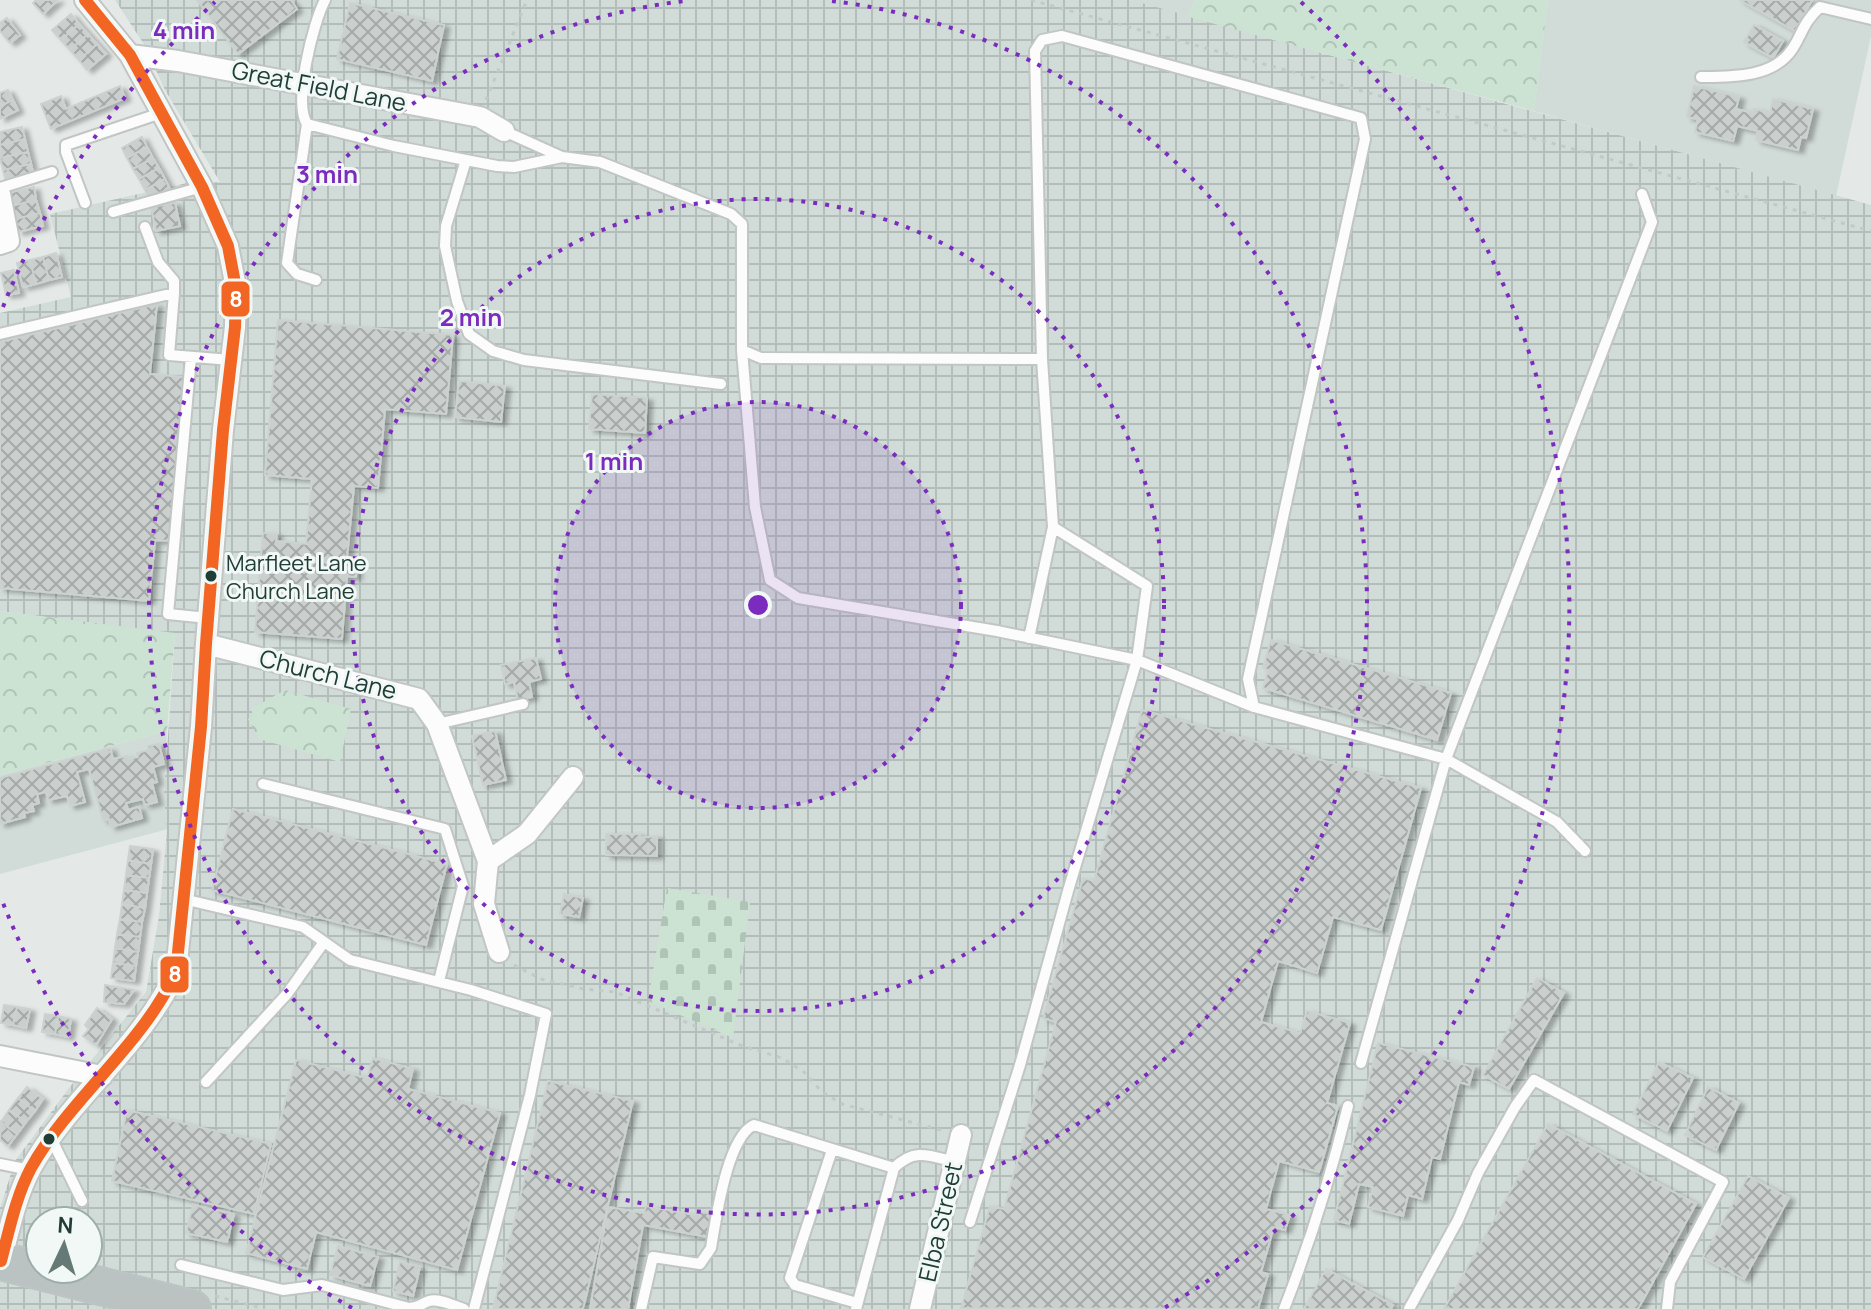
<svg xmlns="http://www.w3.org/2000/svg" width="1871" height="1309" font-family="Manrope,sans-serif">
	<defs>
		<pattern id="industrial-grid" width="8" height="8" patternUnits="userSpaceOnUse" patternTransform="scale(2)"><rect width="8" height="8" fill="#d1dbd7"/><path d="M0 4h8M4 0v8" fill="none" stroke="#b3bdb9"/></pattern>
		<pattern id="cemetery-stones" width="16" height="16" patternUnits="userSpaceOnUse" patternTransform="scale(2)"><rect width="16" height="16" fill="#cce3d4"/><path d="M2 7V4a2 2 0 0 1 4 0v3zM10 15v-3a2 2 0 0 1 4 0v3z" fill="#afc4b7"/></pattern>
		<pattern id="park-crowns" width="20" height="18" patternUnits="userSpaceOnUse" patternTransform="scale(2)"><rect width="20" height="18" fill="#cce3d4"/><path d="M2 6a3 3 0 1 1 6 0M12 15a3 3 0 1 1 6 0" fill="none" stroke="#afc4b7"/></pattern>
		<pattern id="building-cross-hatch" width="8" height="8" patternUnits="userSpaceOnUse" patternTransform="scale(2)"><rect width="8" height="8" fill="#cbd0ce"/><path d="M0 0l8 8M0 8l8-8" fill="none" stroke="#a4aaa8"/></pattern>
		<filter id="shadow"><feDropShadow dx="5.5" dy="3" stdDeviation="2" flood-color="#0004"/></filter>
	</defs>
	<rect width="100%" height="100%" fill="#e4e9e7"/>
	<path fill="#d1dbd7" d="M1131,0H1195L1189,17Z
		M1548,0H1871V36L1836,196L1534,111Z
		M167,731L164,795L168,829L0,874V775Z"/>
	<path fill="url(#industrial-grid)" fill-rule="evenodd" d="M115,0H1131L1871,205V1309H0V1208L15,1161L69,1088L146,992L159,916L167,829L164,795L175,634L0,611V313L71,297L50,214L187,183L220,182L165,90L145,46ZM40,1221H88V1269H40Z"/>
	<path fill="url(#cemetery-stones)" d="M667,888L750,902L733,1038L648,1001Z"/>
	<path fill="url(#park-crowns)" d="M1195,0H1548L1534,111L1189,17Z
		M0,611L175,633L167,731L0,775Z
		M285,690L351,709L340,762L259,739L248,719L253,715L251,709Z"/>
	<path fill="url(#building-cross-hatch)" stroke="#ccd2d0" stroke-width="2" filter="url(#shadow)" d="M36,0H58L43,14L33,3Z
		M197,0H291L297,9L238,54Z
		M1740,0H1812L1795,31Z
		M350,3L444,25L432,81L337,59Z
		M71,14L79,24L61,40L52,30Z
		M7,18L20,35L10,43L0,31V23Z
		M79,24L88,34L70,50L61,40Z
		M1754,25L1783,41L1773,58L1744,42Z
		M88,34L97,44L79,60L70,50Z
		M97,44L106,54L87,70L79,60Z
		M120,86L125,98L51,129L41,104L61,96L66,109Z
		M1694,86L1739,97L1736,109L1753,113L1754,109L1770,113L1773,99L1813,109L1806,138L1801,137L1798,150L1756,140L1758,131L1737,126L1733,141L1695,132L1698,119L1687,117Z
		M8,90L13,100L0,106V93Z
		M13,100L18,110L0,119V106Z
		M22,127L25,139L0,145V132Z
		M142,137L147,147L127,158L122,148Z
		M25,139L28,152L0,158V145Z
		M147,147L153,158L133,169L127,158Z
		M28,152L31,164L3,170L0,158Z
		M153,158L159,168L139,179L133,169Z
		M31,164L34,176L6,182L3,170Z
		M159,168L165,179L145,190L139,179Z
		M165,179L170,189L151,200L145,190Z
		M34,187L36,200L11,206L8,193Z
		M36,200L40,213L15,219L11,206Z
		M175,203L180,226L156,231L151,207Z
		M40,213L43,226L18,232L15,219Z
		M56,253L62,277L49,280L43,257Z
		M43,257L49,280L36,284L30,260Z
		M30,260L36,284L23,287L17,263Z
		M14,270L19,293L6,295L1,273Z
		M157,304L150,374L183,377L171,541L155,540L149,601L0,588V342Z
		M278,320L453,335L446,414L385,409L378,488L354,486L347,557L357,558L356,577L347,576L342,639L255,632L263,533L277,534L276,541L306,544L312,479L265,475Z
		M459,381L505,386L501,422L455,417Z
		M592,394L647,398L645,433L589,429Z
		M1271,640L1451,693L1437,740L1263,688L1268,670L1263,668Z
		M536,658L541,679L529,682L532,697L518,700L514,682L505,684L501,665Z
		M1142,710L1421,788L1381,930L1333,917L1317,973L1278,961L1261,1022L1300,1033L1307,1011L1350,1023L1327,1103L1338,1106L1319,1172L1279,1161L1266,1209L1290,1215L1285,1230L1274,1227L1261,1272L1268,1274L1258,1309L961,1308L990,1206L1004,1209L1056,1022L1043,1018L1083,878L1094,881Z
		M495,731L506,780L483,785L472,736Z
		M159,744L164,764L153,767L157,782L152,783L157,802L145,805L143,799L126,803L128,810L139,807L142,818L111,827L109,819L103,820L89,769L77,772L85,802L70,806L67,796L48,800L46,792L37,794L39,803L32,805L34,811L24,813L25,817L0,824V778L110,748L113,759L127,756L129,759L138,757L137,753L149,750L148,746Z
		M233,809L447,864L426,945L212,890Z
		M606,834H640V838L657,836V856L606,855Z
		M130,846L153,849L151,864L128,860Z
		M128,860L151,864L149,878L126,875Z
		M126,875L149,878L147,893L124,890Z
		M124,890L147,893L145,908L122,904Z
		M564,894L583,898L579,917L560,914Z
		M122,904L145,908L142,922L120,919Z
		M120,919L142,922L140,937L117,934Z
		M117,934L140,937L138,952L115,948Z
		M115,948L138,952L136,966L113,963Z
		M113,963L136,966L134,981L111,978Z
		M1537,978L1564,993L1509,1089L1483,1075Z
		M105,985L134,990L124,1004L104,1002Z
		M4,1005L17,1007L13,1025L1,1023Z
		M17,1007L30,1009L26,1028L13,1025Z
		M97,1008L112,1019L96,1045L83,1036L89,1029L85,1025Z
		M45,1014L58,1016L55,1034L42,1032Z
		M58,1016L71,1019L68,1037L55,1034Z
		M1378,1043L1474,1067L1469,1085L1459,1082L1440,1159L1432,1157L1422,1199L1408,1195L1403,1216L1368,1207L1373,1187L1359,1184L1349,1224L1334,1220Z
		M373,1058L413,1069L408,1089L500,1113L457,1270L316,1232L307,1269L246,1253L296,1060L367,1078Z
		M1659,1062L1693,1078L1667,1131L1633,1114Z
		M548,1081L633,1101L583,1309H493Z
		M27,1087L43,1099L35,1111L18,1098Z
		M1708,1087L1739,1103L1716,1150L1685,1135Z
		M18,1098L35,1111L26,1122L9,1110Z
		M9,1110L26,1122L17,1134L1,1122Z
		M127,1110L271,1144L254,1214L112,1181Z
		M1,1122L17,1134L8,1146L0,1140Z
		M1548,1124L1696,1204L1638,1309H1444Z
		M1748,1176L1789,1198L1744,1279L1703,1257Z
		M193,1205L234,1214L227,1242L186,1233Z
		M646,1206L695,1215L696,1211L713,1214L708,1237L643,1225L628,1309H590L608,1207L644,1213Z
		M338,1246L378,1257L370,1286L330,1275Z
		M400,1262L420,1267L413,1296L393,1291Z
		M1326,1269L1393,1305L1391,1309H1304Z"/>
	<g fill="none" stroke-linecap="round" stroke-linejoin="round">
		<defs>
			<path id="lane" d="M325,0C313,23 293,102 307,124L394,146L497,166L514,167L562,157L600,162L731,214L742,224V350L755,507L770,580L798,598L997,631L1137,660L1254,707
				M1701,77C1732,77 1774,78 1793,48C1804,30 1803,23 1820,7L1871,19
				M307,124L287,263L297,274L316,280
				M504,131L562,157
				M466,160L446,226L445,246L457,301L469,334L493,351L524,360L721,384
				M0,188L52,172
				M85,203L66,152V145L161,113
				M113,212L202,187
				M145,227L158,262L174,281V293
				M0,334L174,293L169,355L231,360
				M742,350L761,358L1042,359
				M191,357L168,614L208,618
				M1029,638L1053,527L1042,359L1035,51L1042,40L1062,36L1361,118L1365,139L1248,679L1254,707L1446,759L1557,822L1585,851
				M437,724L523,704
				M263,784L445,829L463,886L439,981
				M183,899L303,927L350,960L471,990L546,1014L530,1095L474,1309
				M1361,1063L1446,759L1652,222L1642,194
				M206,1082L287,994L324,942
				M51,1138L82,1201
				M832,1150L790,1278L795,1285L857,1303
				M0,1164L30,1170
				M970,1222L1020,1065L1068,891L1137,660L1147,586L1053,527
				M181,1265L283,1290L322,1285L409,1308C419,1308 420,1304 429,1301C439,1298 454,1306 464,1309
				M641,1309L653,1257L700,1264L711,1248C716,1219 727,1137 754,1125L894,1168
				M856,1309L894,1168C915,1147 930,1156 955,1162
				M1284,1309C1310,1243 1331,1175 1348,1106
				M1409,1309L1458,1220L1478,1173L1515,1107L1534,1080L1723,1182L1670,1282L1667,1309"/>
			<path id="street" d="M130,55L178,61L480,117L504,131
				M0,194L9,241L0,244
				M206,644L419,699L437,724L488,861L527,834L573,777
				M488,861L484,904L499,952
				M0,1056L102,1076
				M1,1261C9,1231 16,1196 31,1168C71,1097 141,1047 176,972L201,727L206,644L223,430L235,327L236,288L228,246L202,187L130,55L85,0
				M920,1309L961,1135"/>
			<path id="highway" d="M0,1261L192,1309"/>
		</defs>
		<use href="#lane" stroke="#c1c6c4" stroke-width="14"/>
		<use href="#street" stroke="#c1c6c4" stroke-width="24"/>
		<use href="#highway" stroke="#bcc5c3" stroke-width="40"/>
		<path stroke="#c0cac7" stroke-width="3" stroke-dasharray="4 6" stroke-linecap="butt" d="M1031,0L1871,231
			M486,100L527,0
			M514,965L541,979L584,989L615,992L740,1045L782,1058L804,1072L821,1091L842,1104L945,1131
			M30,1226L40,1232
			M215,1296L265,1309"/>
		<use href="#lane" stroke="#fbfcfb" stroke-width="10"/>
		<use href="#street" stroke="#fbfcfb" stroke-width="20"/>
		<use href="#highway" stroke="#bac3c1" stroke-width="36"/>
		<defs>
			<path id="bus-1" d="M1,1261C9,1231 16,1196 31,1168C71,1097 141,1047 176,972L201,727L206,644L223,430L235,327L236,288L228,246L202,187L130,55L85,0"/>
		</defs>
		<use href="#bus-1" stroke="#f1f8f5" stroke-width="18"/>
		<use href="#bus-1" stroke="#f26522" stroke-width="12"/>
	</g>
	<circle cx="758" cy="605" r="203" fill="#7b2cbf" fill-opacity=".12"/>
	<g fill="none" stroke="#7b2cbf" stroke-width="4" stroke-dasharray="4 8">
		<circle cx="758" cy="605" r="203"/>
		<circle cx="758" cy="605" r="406"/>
		<path d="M832 1A609 609 0 1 1 684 1"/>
		<path d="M352 1308A812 812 0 0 1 3 903M3 307A812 812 0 0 1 215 2M1301 2A812 812 0 0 1 1164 1308"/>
	</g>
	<g fill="#203e37" stroke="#f1f8f5" stroke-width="3">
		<circle cx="211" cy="576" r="7"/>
		<circle cx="49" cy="1139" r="7"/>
	</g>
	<g text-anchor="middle" stroke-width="6" stroke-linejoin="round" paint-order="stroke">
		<g font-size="22" fill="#203e37" stroke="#f1f8f5" text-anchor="start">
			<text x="226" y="571">Marfleet Lane<tspan x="226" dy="28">Church Lane</tspan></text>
		</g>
		<g font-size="24" fill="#203e37" stroke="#f1f8f5">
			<text transform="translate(319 87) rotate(11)" y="8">Great Field Lane</text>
			<text transform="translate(328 675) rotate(14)" y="8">Church Lane</text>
			<text transform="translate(941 1222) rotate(-77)" y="8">Elba Street</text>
		</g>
	</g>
	<circle cx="758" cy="605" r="12" fill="#7b2cbf" stroke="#f1f8f5" stroke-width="4"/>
	<g font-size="24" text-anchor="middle" font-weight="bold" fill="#7b2cbf" stroke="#f1f8f5" stroke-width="6" stroke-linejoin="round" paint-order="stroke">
		<text x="184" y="39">4 min</text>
		<text x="327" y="183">3 min</text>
		<text x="471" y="326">2 min</text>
		<text x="614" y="470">1 min</text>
	</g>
	<g stroke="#f1f8f5" stroke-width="3">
		<rect x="220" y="280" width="31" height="38" rx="8" fill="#f26522"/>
		<rect x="159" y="955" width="31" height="39" rx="8" fill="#f26522"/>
	</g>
	<g font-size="22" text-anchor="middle" font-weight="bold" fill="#fff">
		<text x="236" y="307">8</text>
		<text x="175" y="982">8</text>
	</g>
	<g transform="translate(64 1245) rotate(4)"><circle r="38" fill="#f1f8f5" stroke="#9daea9" stroke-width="2"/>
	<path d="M0-6L14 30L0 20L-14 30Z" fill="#657a75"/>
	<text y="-12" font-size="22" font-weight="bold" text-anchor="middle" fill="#203e37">N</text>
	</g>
</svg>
